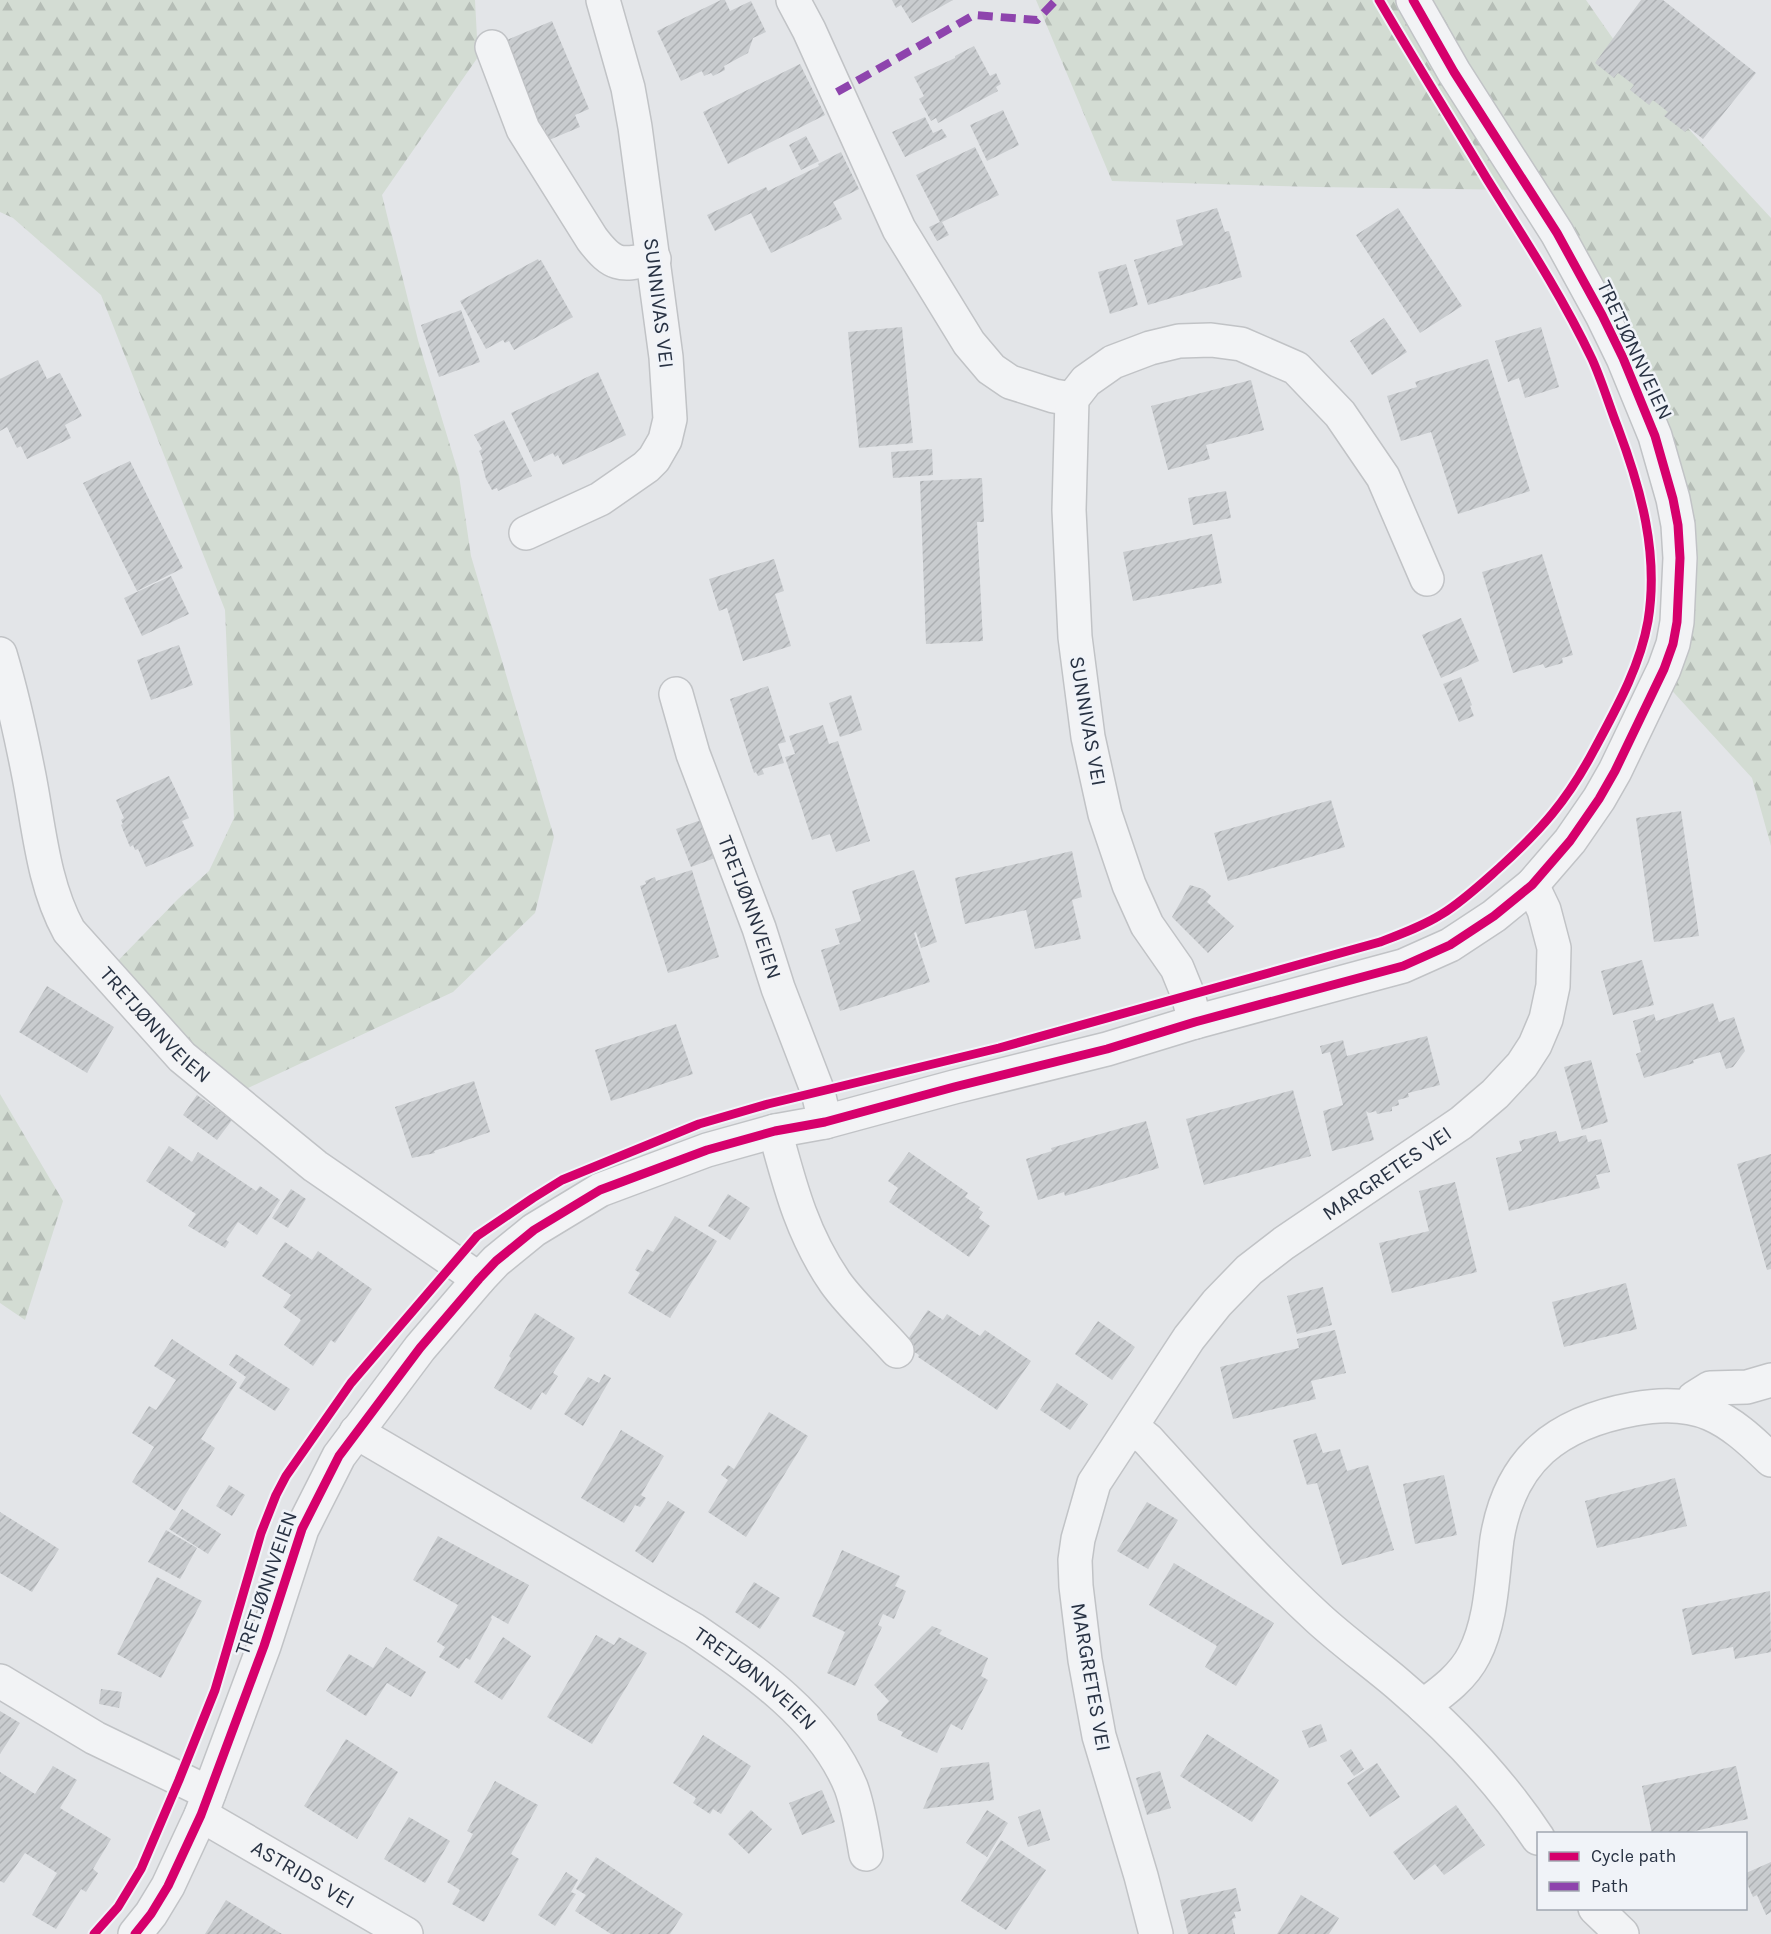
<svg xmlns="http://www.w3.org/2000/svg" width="1771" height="1934" font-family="Karla,sans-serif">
	<defs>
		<pattern id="forest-firs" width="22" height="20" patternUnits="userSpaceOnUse" patternTransform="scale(1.5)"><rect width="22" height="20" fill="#d3dcd3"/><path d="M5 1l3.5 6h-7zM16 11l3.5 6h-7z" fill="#b5bdb6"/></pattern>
		<pattern id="building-hatch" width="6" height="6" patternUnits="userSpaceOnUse" patternTransform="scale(1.5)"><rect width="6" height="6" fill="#c9cccf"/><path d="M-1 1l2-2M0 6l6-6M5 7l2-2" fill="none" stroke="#adb0b3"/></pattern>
	</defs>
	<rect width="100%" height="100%" fill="#e3e5e8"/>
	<path fill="url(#forest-firs)" d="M0,0H475L478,57L382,195L418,340L459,475L471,556L554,837L535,913L453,992L246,1089L108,971L178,899L209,871L234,818L225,610L101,295L13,218L0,212Z
		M1036,0H1586L1637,73L1771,218V846L1752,778L1654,671L1674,615L1640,392L1521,190L1316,187L1112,181Z
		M0,1094L63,1201L25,1320L0,1303Z"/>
	<path fill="url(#building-hatch)" d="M721,0H725L730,11L751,1L766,32L753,38L748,53L724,66L725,70L713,76L711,73L704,76L702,71L681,81L657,31Z
		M892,0H953L912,23L901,5L896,8Z
		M1641,0H1663L1756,73L1703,139L1689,128L1685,132L1664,116L1668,112L1653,100L1649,105L1630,90L1634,85L1618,73L1614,78L1595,63Z
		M552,21L589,109L575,115L580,127L549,140L544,128L537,131L500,43Z
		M974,46L990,76L996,73L1001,84L996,87L998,91L938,123L936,118L931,121L919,99L924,96L914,77L955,58V56Z
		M800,64L825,115L728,164L703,112Z
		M1003,110L1019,145L987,161L970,125Z
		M925,117L933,133L942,129L947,137L905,157L892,132Z
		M806,136L819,161L801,170L789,145Z
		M975,147L999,195L942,222L949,235L937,241L929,227L940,222L916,175Z
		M841,152L859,189L833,202L842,219L771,253L751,213L715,231L707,215L766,187L768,191L819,166L818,164Z
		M1217,208L1225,232L1229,231L1242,277L1148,305L1134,260L1183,245L1176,220Z
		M1398,208L1462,306L1420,333L1356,235Z
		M538,259L539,261L541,260L573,317L514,350L509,341L505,343L503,340L486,349L460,301Z
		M1126,264L1138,305L1110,314L1098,272Z
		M461,310L480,362L439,377L421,325Z
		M1384,318L1407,352L1372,375L1350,341Z
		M902,327L913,443L859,448L848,332Z
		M1541,327L1559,387L1525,398L1519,378L1508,382L1495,341Z
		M1488,359L1530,491L1458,514L1431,432L1401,441L1387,396L1417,387L1415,382Z
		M38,360L47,379L60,373L82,416L65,425L71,438L27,459L21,446L17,448L7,427L0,431V379Z
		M598,372L626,435L563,465L558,455L555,457L553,453L534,462L511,413Z
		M1251,380L1264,430L1206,445L1210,459L1168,470L1151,406Z
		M504,420L532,476L498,491L497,488L492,490L486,479L481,460H483L479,451L482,449L474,435Z
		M932,449L933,475L893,478L891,452Z
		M130,461L183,568L137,591L83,483Z
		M982,478L984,522H977L983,641L926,644L920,481Z
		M1226,491L1231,518L1193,525L1188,498Z
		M1212,534L1222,583L1133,601L1123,552Z
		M1542,554L1573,655L1562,658L1563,663L1545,668L1543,664L1513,673L1482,572Z
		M774,559L784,591L775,594L791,646L743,661L727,608L719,611L709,579Z
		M171,576L189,614L142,636L124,598Z
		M1461,618L1479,661L1441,678L1422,635Z
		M179,645L193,685L151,700L137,660Z
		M1461,677L1472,705L1470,706L1474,716L1459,722L1443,684Z
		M768,686L786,742L778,744L784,763L762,769L764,774L758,776L756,772L754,773L730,699Z
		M851,695L862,730L840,737L829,703Z
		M823,725L829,744L838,741L870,841L836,852L830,834L812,840L785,757L795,754L789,736Z
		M169,776L189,818L182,821L194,846L146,867L138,849L135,850L133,845L130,847L121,825L123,824L121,820L124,818L116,800Z
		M1331,800L1345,847L1228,881L1214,833Z
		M1681,811L1699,936L1654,942L1636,818Z
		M701,820L715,858L691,867L676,829Z
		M1072,851L1082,897L1072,900L1081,939L1035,949L1026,910L965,924L955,878Z
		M692,870L719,957L668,973L640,886L646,884L645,881L655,877L656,881Z
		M914,870L937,942L921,948L916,932L914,933L930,982L840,1011L821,950L840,944L835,929L861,921L852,891Z
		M1190,885L1203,889L1211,896L1207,902L1234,926L1208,953L1172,917Z
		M1642,960L1654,1005L1613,1015L1601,971Z
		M47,986L114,1027L87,1073L19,1032Z
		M1713,1003L1719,1022L1734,1017L1745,1051L1733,1067L1726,1069L1720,1052L1693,1060L1694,1063L1644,1078L1636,1054L1641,1052L1633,1021L1654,1014L1656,1021Z
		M676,1024L693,1074L611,1101L595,1050Z
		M1427,1036L1440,1085L1408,1093L1409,1097L1398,1100L1399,1105L1392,1107V1111L1377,1114L1376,1111L1369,1113L1366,1111L1374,1140L1332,1151L1323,1111L1343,1105L1330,1052L1322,1054L1320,1046L1343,1040L1347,1056Z
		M1591,1060L1608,1122L1582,1130L1564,1067Z
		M474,1081L490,1132L434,1151L435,1153L412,1158L395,1107Z
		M1293,1090L1311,1156L1204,1185L1186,1119Z
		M197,1095L232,1120L217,1140L183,1115Z
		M1146,1121L1159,1168L1065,1196L1064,1192L1038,1200L1026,1159L1052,1151L1051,1148Z
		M1556,1131L1559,1142L1586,1135L1588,1142L1601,1139L1610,1172L1596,1175L1600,1188L1509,1211L1496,1158L1522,1151L1519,1141Z
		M169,1146L192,1162L198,1152L256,1191L260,1186L280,1200L257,1235L238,1222L226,1240L229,1242L225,1248L188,1226L196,1214L146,1181Z
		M909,1152L968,1193L965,1197L980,1207L978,1209L983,1212L979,1218L990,1226L969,1257L889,1202L898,1188L888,1181Z
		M1771,1154V1269L1767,1270L1737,1164Z
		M1455,1182L1477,1272L1392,1293L1379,1243L1429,1231L1419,1191Z
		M291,1189L306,1199L288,1228L272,1218Z
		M728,1194L750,1208L730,1240L708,1226Z
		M675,1216L717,1241L670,1318L628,1293L640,1273L635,1270L647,1249L653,1252Z
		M285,1242L312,1260L318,1251L372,1289L335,1343L331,1340L313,1366L284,1345L301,1320L283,1307L291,1295L262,1276Z
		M1626,1283L1637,1329L1564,1347L1552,1302Z
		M1323,1287L1332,1325L1297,1334L1287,1296Z
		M928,1310L943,1320L947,1314L980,1336L985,1330L1031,1361L997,1410L918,1357L919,1355L904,1345Z
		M535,1313L575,1338L553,1373L558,1376L546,1395L542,1392L531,1410L494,1388L511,1358L509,1356Z
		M1098,1321L1135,1347L1112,1380L1075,1354Z
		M1335,1330L1346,1373L1311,1381L1316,1399L1233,1419L1220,1367L1299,1348L1297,1339Z
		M172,1339L237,1382L201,1439L215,1448L175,1511L132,1482L154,1447L132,1433L149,1406L156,1410L176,1380L154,1366Z
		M236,1354L290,1389L275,1411L239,1388L246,1377L229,1365Z
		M604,1374L611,1378L583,1426L564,1414L588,1377L599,1383Z
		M1057,1383L1088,1404L1070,1430L1040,1410Z
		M769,1412L808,1436L746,1537L708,1512L728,1480L721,1475L728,1465L734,1469Z
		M621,1430L664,1456L641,1495L646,1498L640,1507L635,1505L624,1523L581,1498Z
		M1316,1433L1323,1453L1340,1449L1347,1471L1368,1465L1394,1550L1342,1565L1317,1483L1307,1485L1293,1440Z
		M1444,1475L1457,1535L1415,1544L1403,1484Z
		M1675,1478L1687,1526L1597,1548L1585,1501Z
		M229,1485L245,1495L232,1516L216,1506Z
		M668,1501L685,1512L653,1563L635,1551Z
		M1147,1502L1178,1520L1148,1569L1117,1551Z
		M182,1509L221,1534L208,1554L169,1529Z
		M0,1512L59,1549L32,1592L0,1573Z
		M166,1530L197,1548L180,1579L148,1562Z
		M438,1536L529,1585L508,1624L492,1615L491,1618L492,1619L470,1660L466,1658L459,1669L439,1657L445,1647L437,1642L458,1605L413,1580Z
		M842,1550L900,1576L895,1586L906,1591L894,1619L883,1614L878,1625L882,1627L855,1686L827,1673L845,1632L812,1616Z
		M1174,1563L1274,1623L1236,1686L1205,1667L1217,1646L1149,1605Z
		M157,1577L202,1601L161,1678L117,1654Z
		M754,1582L780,1598L760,1629L735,1612Z
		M1770,1591L1771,1652L1735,1659L1733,1647L1692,1655L1682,1609Z
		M932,1626L942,1630L939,1634L988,1658L981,1676L988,1680L962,1730L951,1724L937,1753L901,1736L903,1732L878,1720L877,1714L889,1701L874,1685Z
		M596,1635L614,1645L619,1637L647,1653L592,1744L547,1717Z
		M503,1637L531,1656L502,1700L474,1682Z
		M386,1647L426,1672L411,1697L387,1683L366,1716L326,1691L349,1654L373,1668Z
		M101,1689L122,1692L119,1708L99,1704Z
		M0,1711L20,1723L0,1754Z
		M1321,1724L1327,1741L1309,1748L1302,1731Z
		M1207,1734L1279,1780L1252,1822L1180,1776Z
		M703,1735L751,1766L721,1814L713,1809L710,1814L693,1803L696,1798L673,1783Z
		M346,1739L398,1772L357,1839L304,1806Z
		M1351,1749L1364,1769L1354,1776L1340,1756Z
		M989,1762L994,1800L923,1809L941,1768Z
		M1377,1763L1400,1797L1370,1817L1347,1783Z
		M53,1766L77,1780L60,1808L111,1839L93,1869L98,1873L86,1892L81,1889L56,1929L32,1915L57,1873L25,1853L4,1883L0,1881V1772L35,1794Z
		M1736,1766L1748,1819L1682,1834H1652L1642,1786Z
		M1160,1771L1171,1808L1147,1815L1136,1778Z
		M495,1781L538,1805L511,1854L519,1859L484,1922L452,1904L460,1890L447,1882L473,1834L467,1831Z
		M822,1790L835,1822L802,1835L789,1803Z
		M1456,1805L1485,1845L1444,1875L1435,1864L1414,1880L1393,1852Z
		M1040,1809L1050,1840L1028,1847L1018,1817Z
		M751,1810L772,1829L749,1854L728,1834Z
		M987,1810L1008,1823L987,1857L966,1843Z
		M409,1817L450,1841L425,1883L384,1859Z
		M1001,1840L1046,1870L1006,1930L961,1901Z
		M596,1857L683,1914L670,1934H611L575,1911L586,1895L576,1889Z
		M1771,1862V1912L1766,1915L1757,1895L1753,1897L1746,1881V1873Z
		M566,1872L578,1880L571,1892L576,1894L555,1926L538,1915Z
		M1236,1888L1241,1911L1234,1912L1236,1918L1232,1919L1235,1934H1188L1180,1900Z
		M1301,1895L1339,1918L1329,1934H1277Z
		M226,1900L282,1934H205Z"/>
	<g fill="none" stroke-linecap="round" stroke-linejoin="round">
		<defs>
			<g id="minor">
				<path d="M793,0L809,30L899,229L969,343L991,369L1010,382L1054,396L1072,399"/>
				<path d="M492,47L523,129L592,239C614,268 621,265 654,259"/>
				<path d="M526,533L600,499L646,467L654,459L665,440L670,419L666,357L635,127L628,88L603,0"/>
				<path id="s1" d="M0,654C12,694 21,735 29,776C39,827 43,884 69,931L182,1057L315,1166L479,1279"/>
				<path id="s2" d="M676,694L693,754L759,928L778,988L818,1092L825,1122"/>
				<path d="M1195,1022L1188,995L1177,968L1147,925L1129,885L1105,814L1088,737L1075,637L1069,510L1072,399L1086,381L1113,362L1150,348L1179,341L1211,340L1241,344L1296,368L1340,414L1383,477L1427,579"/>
				<path d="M775,1131C790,1186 802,1234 835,1282C851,1305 878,1329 897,1351"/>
				<path d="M1689,1407L1694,1398L1710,1388L1747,1387L1771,1380"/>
				<path d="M1132,1427L1148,1440C1203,1501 1257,1562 1318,1618C1343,1641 1372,1662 1398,1684C1452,1730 1499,1779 1538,1838"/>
				<path id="s3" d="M356,1432L694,1630C754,1671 823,1718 851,1787C859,1809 862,1831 866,1854"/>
				<path d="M0,1681L95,1738L209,1793"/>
				<path d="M1423,1706C1442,1692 1463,1677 1474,1655C1492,1620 1492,1577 1497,1539C1510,1459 1557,1423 1634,1409C1699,1397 1727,1417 1771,1460"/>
				<path id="s4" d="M201,1815L406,1934"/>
				<path d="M1595,1908L1622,1934"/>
				<path d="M135,1934L151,1914L168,1886L201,1815L264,1646L302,1529L339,1456L420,1348L479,1279L496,1261L534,1230L600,1190L707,1150L775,1131L825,1122L954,1087L1107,1049L1195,1022L1403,966L1450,945L1494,916L1532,885L1570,841L1599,799L1615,771L1664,669L1673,644L1677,622L1680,558L1678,525L1673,499L1655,436L1623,358L1602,315L1557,233L1454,72L1413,0"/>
				<path id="s5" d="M1156,1934L1141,1876L1099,1736L1085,1660L1076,1586L1075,1560L1078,1539L1094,1483L1189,1338L1217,1303L1249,1270L1284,1243L1461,1123L1495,1094L1522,1065L1535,1045L1546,1019L1553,986L1554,948L1544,910L1532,885"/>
			</g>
		</defs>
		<use href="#minor" stroke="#c1c3c6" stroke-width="36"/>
		<use href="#minor" stroke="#f2f3f5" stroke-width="33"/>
		<path stroke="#8e44ad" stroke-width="8" stroke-dasharray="15 8" stroke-linecap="butt" d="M837,92L974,15L1037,20L1056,0"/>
		<defs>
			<path id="cycleway" d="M94,1934L118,1907L141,1869L179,1780L215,1690L261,1533L276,1495L286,1476L351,1383L477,1236L533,1198L562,1180L699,1124L768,1104L999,1048L1380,942C1401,934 1423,926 1442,914C1463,901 1481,884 1499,868C1541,830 1567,801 1594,750C1616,709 1640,667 1648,621C1659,554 1641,489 1618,428C1609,405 1602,381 1592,359C1562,296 1524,238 1487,179C1451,119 1414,60 1379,0
				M135,1934L151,1914L168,1886L201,1815L264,1646L302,1529L339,1456L420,1348L479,1279L496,1261L534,1230L600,1190L707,1150L775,1131L825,1122L954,1087L1107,1049L1195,1022L1403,966L1450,945L1494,916L1532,885L1570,841L1599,799L1615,771L1664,669L1673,644L1677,622L1680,558L1678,525L1673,499L1655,436L1623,358L1602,315L1557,233L1454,72L1413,0"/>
		</defs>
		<use href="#cycleway" stroke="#f0f3f8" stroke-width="13"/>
		<use href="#cycleway" stroke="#d6006c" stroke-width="9"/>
	</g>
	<g text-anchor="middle" stroke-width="5" stroke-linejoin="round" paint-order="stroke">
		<g font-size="21" fill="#283243" stroke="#f0f3f8">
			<text transform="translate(659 303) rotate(83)" y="7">SUNNIVAS VEI</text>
			<text transform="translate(1635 350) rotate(65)" y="7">TRETJØNNVEIEN</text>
			<text transform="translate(1088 721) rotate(80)" y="7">SUNNIVAS VEI</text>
			<text dy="7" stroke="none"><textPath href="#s2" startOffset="226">TRETJØNNVEIEN</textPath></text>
			<text dy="7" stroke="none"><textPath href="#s1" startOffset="414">TRETJØNNVEIEN</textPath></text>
			<text dy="7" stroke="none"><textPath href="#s5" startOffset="896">MARGRETES VEI</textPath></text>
			<text transform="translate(266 1583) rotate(-71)" y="7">TRETJØNNVEIEN</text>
			<text transform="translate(1091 1677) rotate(80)" y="7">MARGRETES VEI</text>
			<text dy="7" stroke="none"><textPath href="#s3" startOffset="470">TRETJØNNVEIEN</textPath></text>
			<text dy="7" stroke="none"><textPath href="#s4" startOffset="118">ASTRIDS VEI</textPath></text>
		</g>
	</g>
	<rect x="1537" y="1832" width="210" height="78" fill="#f0f3f8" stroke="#a0a6b0" stroke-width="1.5"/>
	<rect x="1549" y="1852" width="30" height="9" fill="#d6006c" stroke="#a0a6b0" stroke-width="1.5"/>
	<text x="1591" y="1862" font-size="18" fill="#283243">Cycle path</text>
	<rect x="1549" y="1882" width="30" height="9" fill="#8e44ad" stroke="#a0a6b0" stroke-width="1.5"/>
	<text x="1591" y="1892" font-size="18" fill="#283243">Path</text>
</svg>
